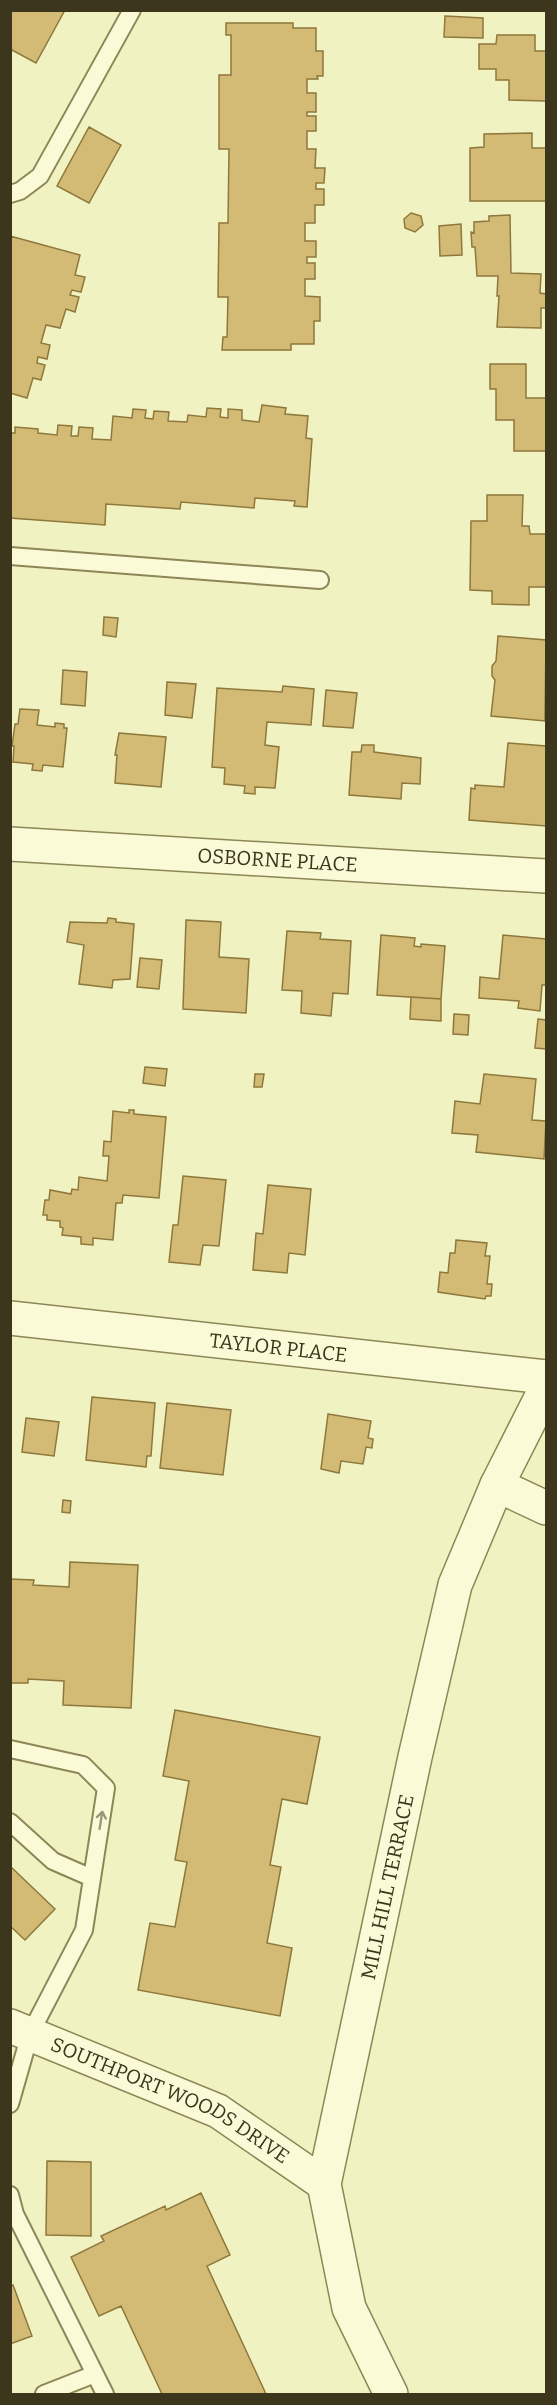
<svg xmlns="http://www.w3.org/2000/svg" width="557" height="2405" font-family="Bitter,serif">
	<rect width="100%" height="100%" fill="#f0f2c2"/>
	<path fill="#d3bb75" stroke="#8e783b" stroke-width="1.5" d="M10,10H65L36,63L10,49Z
		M445,16L483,18V38L444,37Z
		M226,23H293V28H316V51H323V76H317L318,79H307V93H316V112H307V116H316V131H307V149H316L315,168H325L324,183H316V189H324V205H315V223H305V241H316V257H307V263H315V279H305V296L320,297V321H314V344H291V350H222L223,337H227L228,297H218L219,223H228L229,149H219V75H231V35H226Z
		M497,35H535V51H546V101L509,100V80H496V69H479V44H496Z
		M89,127L121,145L89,203L57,186Z
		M532,133V148H546V201H470V148L484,147V134Z
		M411,213L421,216L423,225L415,232L405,228L404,219Z
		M510,215L511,273L541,274L540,293L546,294V308H541V328L497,327L499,296H497L498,276H477L475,247H472L471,232L474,233V222L489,221V216Z
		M461,224L462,255L440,256L439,226Z
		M10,236L80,255L75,275L85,277L81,292L72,290L70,295L79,297L75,312L66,309L60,328L46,325L41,343L50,345L47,359L38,357L37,363L45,365L41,380L33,378L27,398L10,393Z
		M490,364H526V398H546V451H514V420H496V389H490Z
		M262,405L286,408L285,414L308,416L306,438L312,439L307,507L294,506L295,501L255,498L254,508L181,502L180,509L106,504L105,525L10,518V433H15V427L38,429V433L57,435L58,425L72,426L71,436H78L79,427L93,428L92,439L111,440L113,416L132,418L133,409L146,410L145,418L153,419L154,411L169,412L168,421L187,422L188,415L206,417L207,408L221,409L220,417L228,418V409L242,410V420L259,422Z
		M487,495H523L522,526H529L530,534H546V587H529V605L492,604V591L470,590L471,521H487Z
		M104,617L118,618L116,637L103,635Z
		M498,636L546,640L545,721L491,716L495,680L492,676V666L496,661Z
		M63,670L87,672L85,706L61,704Z
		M167,682L196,684L192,718L165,715Z
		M283,686L314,689L311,725L267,722L265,745L279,747L275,788L255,787V794L244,793L245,786L224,784L225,768L212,767L217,688L282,692Z
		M326,690L357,693L353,728L323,726Z
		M20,709L39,710L37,725L55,727V723L64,724V728H67L63,767L43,765L42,771L32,770L33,764L13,762L14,746H12L15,724H18Z
		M119,733L166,737L161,787L115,783L117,755H115Z
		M508,743L546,746V826L469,820L471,788L475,789V785L504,787Z
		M362,745H374V752L421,758L420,784L402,783L401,799L349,795L352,752H361Z
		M108,918L116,919V922L134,924L130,979L113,980L112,988L79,984L84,945L67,942L70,922L107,923Z
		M186,920L221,922L219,957L249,959L246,1013L183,1009Z
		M287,931L321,933L320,939L351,941L348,994L333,993L331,1016L301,1013L302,991L282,990Z
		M381,935L415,938L414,946L421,947V944L445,946L441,999L377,995Z
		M503,935L546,939V985H542L540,1011L518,1008L519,1001L479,998L480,977L499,979Z
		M140,958L162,960L159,989L137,987Z
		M411,997L441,999V1021L410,1019Z
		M454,1014L469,1015L468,1035L453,1034Z
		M538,1019L546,1020V1049L535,1048Z
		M145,1067L167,1069L165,1086L143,1083Z
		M255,1074H264L262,1087H254Z
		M484,1074L536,1079L532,1120L546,1121L544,1159L476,1152L478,1135L452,1133L455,1101L480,1104Z
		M129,1110H134V1114L166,1117L159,1198L123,1195L122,1203H116L113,1240L93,1238V1245L81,1244V1237L62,1235L63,1228L60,1227V1221L47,1220V1215H43L45,1200H49L50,1190L71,1194L72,1189L78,1190L79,1177L107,1181L109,1156H103L104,1141L111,1142L113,1111L129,1113Z
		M183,1176L226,1180L219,1246L203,1245L200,1265L169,1262L173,1225H178Z
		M268,1185L311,1189L305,1255L289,1253L287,1273L253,1270L256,1233L263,1234Z
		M456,1240L487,1243L485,1256H490L487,1284H492L491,1296H486L485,1299L438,1292L440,1272L448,1273L450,1253H455Z
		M92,1397L155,1403L151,1456H147L146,1467L86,1460Z
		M167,1403L231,1410L223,1475L160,1468Z
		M328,1414L371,1421L368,1438L373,1439L372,1448L366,1447L363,1464L341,1461L339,1473L321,1469Z
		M26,1418L59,1422L54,1456L22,1452Z
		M63,1500L71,1501L70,1513L62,1512Z
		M70,1562L138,1565L131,1708L63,1705L64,1681L28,1679V1683H10V1579L34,1580L33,1585L69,1587Z
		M175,1710L320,1737L307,1804L282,1799L270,1865L281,1867L267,1943L292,1948L280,2016L138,1990L150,1923L175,1927L187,1862L175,1860L189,1781L163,1776Z
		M10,1866L55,1909L25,1940L10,1926Z
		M47,2161L91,2162V2236L46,2235Z
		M201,2193L230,2255L207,2266L266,2394H162L121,2306L99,2316L71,2257L104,2241L101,2236L165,2206L166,2210Z
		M13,2285L32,2336L10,2344V2286Z"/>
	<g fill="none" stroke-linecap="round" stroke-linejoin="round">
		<defs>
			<path id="lane" d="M10,194L20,191L40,176L132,10
				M10,556L320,580
				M10,1749L83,1765L106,1788L84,1930L30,2034L10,2104
				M10,1822L53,1861L92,1878
				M10,2195L15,2214L105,2394
				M44,2394L95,2374"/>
			<g id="street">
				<path id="s1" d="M10,844L546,876"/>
				<path id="s2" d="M10,1318L546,1377"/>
				<path d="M497,1485L546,1508"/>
				<path id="s3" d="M10,2026L218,2111L324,2184"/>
				<path id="s4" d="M391,2394L349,2308L324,2184L415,1757L455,1585L497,1485L546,1388"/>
			</g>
		</defs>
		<use href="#lane" stroke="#8d8657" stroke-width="20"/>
		<use href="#street" stroke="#8d8657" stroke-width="36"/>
		<use href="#lane" stroke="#fafbd6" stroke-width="16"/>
		<use href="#street" stroke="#fafbd6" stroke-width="33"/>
	</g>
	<defs><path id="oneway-shaft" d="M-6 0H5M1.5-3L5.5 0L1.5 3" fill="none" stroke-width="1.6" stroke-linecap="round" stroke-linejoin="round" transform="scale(1.5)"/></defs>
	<use stroke="#9b987a" href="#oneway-shaft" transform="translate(101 1820) rotate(-81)"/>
	<g text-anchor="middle" stroke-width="4.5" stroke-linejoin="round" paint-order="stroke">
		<g font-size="20" fill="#3c361d" stroke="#f6f8d2">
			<text dy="7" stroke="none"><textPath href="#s1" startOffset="268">OSBORNE PLACE</textPath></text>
			<text dy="7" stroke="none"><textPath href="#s2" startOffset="270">TAYLOR PLACE</textPath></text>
			<text dy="7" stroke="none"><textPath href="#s4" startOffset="526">MILL HILL TERRACE</textPath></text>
			<text dy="7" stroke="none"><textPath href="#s3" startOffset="177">SOUTHPORT WOODS DRIVE</textPath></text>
		</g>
	</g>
	<rect width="557" height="2405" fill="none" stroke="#3c361d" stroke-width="24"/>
</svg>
